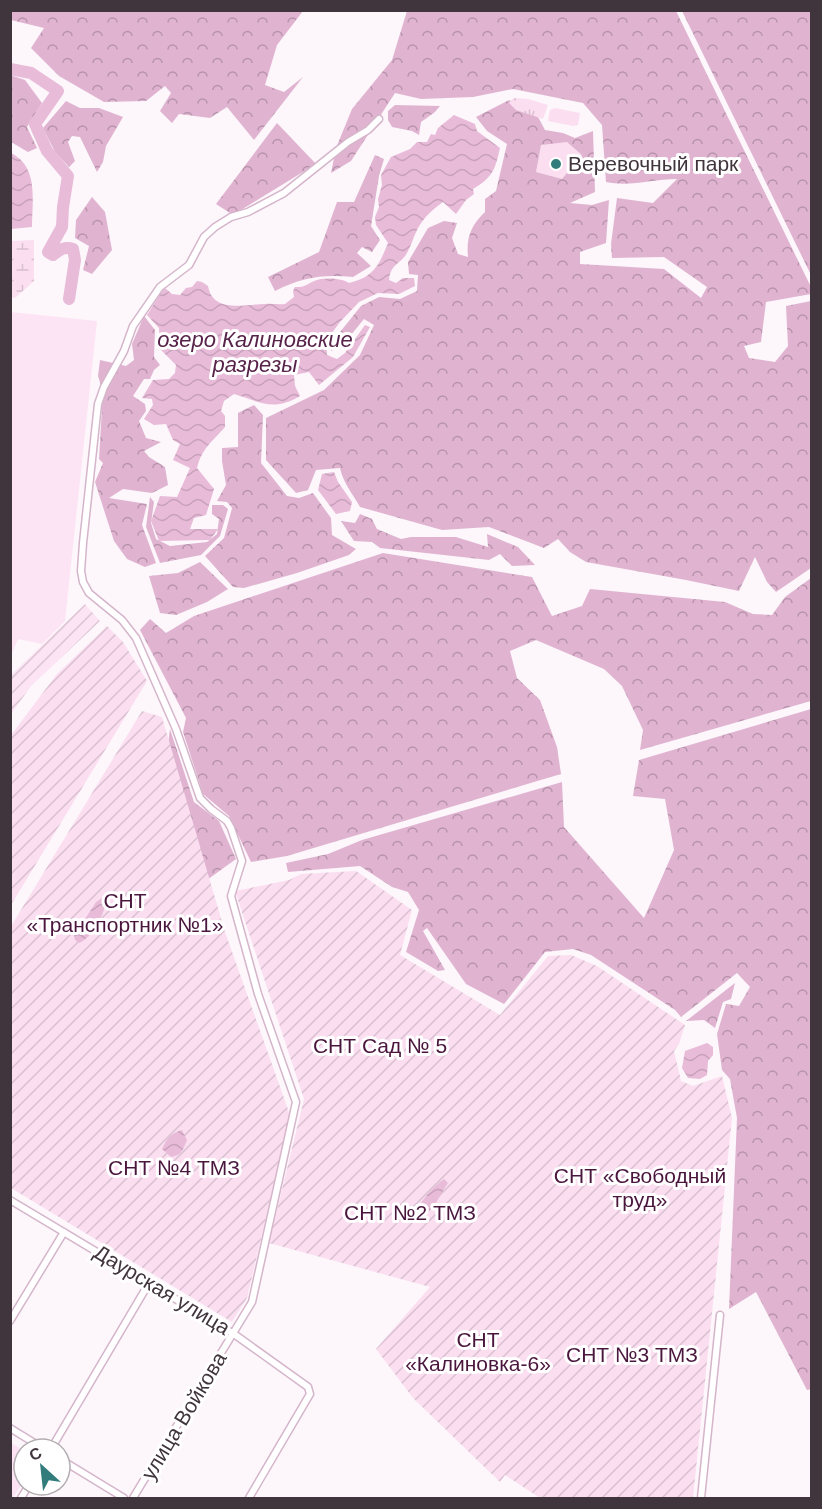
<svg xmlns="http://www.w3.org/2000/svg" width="822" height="1509" font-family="Helvetica,sans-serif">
	<defs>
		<pattern id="industrial-furrows" width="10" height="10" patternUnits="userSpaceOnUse" patternTransform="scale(1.5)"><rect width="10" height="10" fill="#fce4f4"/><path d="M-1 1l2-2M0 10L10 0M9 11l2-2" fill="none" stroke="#d9c4d2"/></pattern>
		<pattern id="forest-crowns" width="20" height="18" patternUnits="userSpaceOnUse" patternTransform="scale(1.5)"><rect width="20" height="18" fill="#e0b4d1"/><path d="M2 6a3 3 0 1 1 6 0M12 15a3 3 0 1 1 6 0" fill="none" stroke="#b793ab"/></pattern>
		<pattern id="wetland-marsh" width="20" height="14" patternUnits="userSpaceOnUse" patternTransform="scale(1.5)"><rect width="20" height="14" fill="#fbdff1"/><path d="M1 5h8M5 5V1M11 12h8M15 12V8" fill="none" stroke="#d8c0d0"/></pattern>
		<pattern id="park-tufts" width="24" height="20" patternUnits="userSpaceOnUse" patternTransform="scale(1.5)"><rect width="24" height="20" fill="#fbdff1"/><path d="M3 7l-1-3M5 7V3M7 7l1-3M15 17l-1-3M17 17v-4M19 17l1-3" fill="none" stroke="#d8c0d0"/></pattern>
		<pattern id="garden-furrows" width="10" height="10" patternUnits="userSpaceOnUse" patternTransform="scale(1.5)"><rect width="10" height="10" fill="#fbdff1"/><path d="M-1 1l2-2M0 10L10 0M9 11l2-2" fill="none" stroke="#d8c0d0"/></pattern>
		<pattern id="water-waves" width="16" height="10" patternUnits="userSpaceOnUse" patternTransform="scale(1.5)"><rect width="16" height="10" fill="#e8bbd9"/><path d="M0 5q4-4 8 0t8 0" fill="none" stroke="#c8a1bb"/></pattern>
	</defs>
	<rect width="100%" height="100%" fill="#fdf6fb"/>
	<path fill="#fce4f4" d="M11,312L97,321L65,621L42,644L18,639L11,655Z
		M11,1443L24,1451V1481L13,1498H11Z"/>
	<path fill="url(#industrial-furrows)" d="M85,604L100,621L31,686L11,714V675Z"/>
	<path fill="url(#forest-crowns)" d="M11,10L303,11L277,45L265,85L284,92L303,77L254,140L227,107L210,118L179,114L172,123L160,111L171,93L165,86L146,101L104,102L59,76L31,48L44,28L11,20Z
		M407,11H676L811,287V294L766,302L761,342L744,346L749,358L775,362L788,346L786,306L811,301V568L776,592L767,582L755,557L739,591L686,580L586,562L570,552L558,539L544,548L489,527L442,530L360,507C353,494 343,483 340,468L316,470L308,490L296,493L266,460V418L324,390L360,355L374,325L364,319L342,346L331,351L332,342L361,306L379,297L400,299L417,291L418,275L409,274L408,262L428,228L444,221L457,223L452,238L458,254L468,257C466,238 471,225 485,212V199L496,191L507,144L487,131L476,117L509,100L537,115L545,130L563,133L575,138L593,131L595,192L570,203L592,205L609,200L606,243L580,252V264L664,269L701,298L707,287L664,257L612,258L611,244L617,198L653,203L677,179C653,179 630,187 606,182L602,125L583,103L513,89L473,97L421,99L395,93L351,161L331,173L336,148L352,109L392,60Z
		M682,11H811V275Z
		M10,75L25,80L42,103L27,127L37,148L28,152L11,142Z
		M66,101L80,108H99L123,117L106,146L103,162L97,172L80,137L72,136L68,142L75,161L69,167L55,152L43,128Z
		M395,105L440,106L435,112L421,122L419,135L412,131L392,127L388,120V111Z
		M277,123L316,164L233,215L216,204Z
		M375,155L384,159L379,176L371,226L380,240L372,252L362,247L357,253L371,266L353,277C324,274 302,277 275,291L268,277L319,252L337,202H354Z
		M92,197L105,212L112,250L92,274L83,270L89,246L75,238L76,220Z
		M144,316L155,330L154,357L160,365L154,370L150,379H144L133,396L145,404L146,411L139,421L146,438L161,442L144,451L149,457L165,467L168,485L152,493L123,489L109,498L147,504L142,525L156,563L145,567L127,559L114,541L95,482L103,463L99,459L103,392L98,376L100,360L126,366L134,360L132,344Z
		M254,405L263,415L261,463L287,496L299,498L313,493L331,518L332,535L356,549L349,555L297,573L244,588L233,587L205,556L224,538L232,508L227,502L217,501L226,485L222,461V448L238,447V413Z
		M150,497L154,502L151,523L156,539L170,546L207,542L217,534L219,519L212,514V505H223L228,509L220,536L201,555L160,563L146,527Z
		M360,514L372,519L377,529L401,539L411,537H456L488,547L487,534L518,547L535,565L512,566L500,554L489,560L380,548L372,542L354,541L341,521L355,523Z
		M383,553L532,577L552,616L582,606L590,589L725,602L753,614L772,615L785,597L811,578V701L640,750L643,730L622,686L604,669L536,640L510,651L517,678L540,700L557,747L561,774L287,856L251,862L229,816L203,794L183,732L186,718L140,630L150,619L166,633L194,616Z
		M200,562L228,589L207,602L176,615L160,613L149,576L178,573Z
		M811,709L812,1389L807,1390L756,1292L729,1309L737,1118L730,1079L722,1070L717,1034L726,1004L739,1006L750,987L737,973L681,1017L675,1010L591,955L573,949L545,952L504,1004L466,984L427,928L423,931L445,970L438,971L406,952L419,910L408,892L392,887L360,866L288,872L286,863L328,854L362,840L562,782L564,827L644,918L674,850L665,799L633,796L639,760Z
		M170,729L194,802L219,821L236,859L207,880L162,791Z
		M735,983L731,999L723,1002L715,1028L704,1020L686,1021Z"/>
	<path fill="url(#wetland-marsh)" d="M34,240V281L15,298L11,297V241Z"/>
	<path fill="url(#park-tufts)" d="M514,98L528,99L548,105L543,119L516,110L509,103Z"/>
	<path fill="url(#garden-furrows)" d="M107,626L123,642L147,681L11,905V735L57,674Z
		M142,711L162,717L225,932L290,1115L247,1298L232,1322L11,1188L10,928Z
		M356,871L412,910L400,955L500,1015L548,956L571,955L597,966L685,1025L679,1044L674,1051L681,1081L693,1086L722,1076L732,1118L693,1498H540L505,1475L500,1482L413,1398L376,1349L430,1287L269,1243L304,1099L235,891L289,880L301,874Z"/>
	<path fill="#fbdff1" d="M555,108L580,113L578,125L573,126L548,121L550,110Z
		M567,142L582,155L562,179L536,172L541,145Z"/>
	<path fill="url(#water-waves)" d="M454,115L475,124L477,131L500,148C495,170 493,177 473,189L474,194L466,200L456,214L443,202C432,210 423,218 417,230C413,238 411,246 407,253C400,265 391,263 389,280L396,283L403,278H414L415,286L399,294L378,293L359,302L340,322L326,341L327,355L337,359L345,353L365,325L370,327L353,357L319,385L309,372L294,375L295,386L300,396C273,412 261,402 234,394L224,401L221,411L225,416V427C212,442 202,448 197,468L214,489L206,515L194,518L190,529H218L210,540L159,541L151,521L160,496L177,497L190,468L173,460L180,444L173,440L166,424L154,425L144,419L153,405L152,399L142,398L153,380L169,379L175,373L176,365L160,349L159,328L147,315L160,294L165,288L172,294L180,295L186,288L192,287L197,281L202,282L208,286C213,314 246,304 265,304C272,303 278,305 285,304L294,297L293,291L295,287C306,287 305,285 314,281C323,277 342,278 349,283C374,277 379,265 388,243L376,225L375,217L379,207L378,199L382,185L381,175L391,157L410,149L417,142H427L431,134L435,135L438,128Z
		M11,153C39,167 32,200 32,227L11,229Z
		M334,472L338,482L352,502L350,511L336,514L318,490L322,474Z
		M102,898L106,902C104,915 91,939 79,943L75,940L74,936L96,902Z
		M707,1043L713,1047V1055L708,1061L707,1075L700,1079L688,1078L682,1068L685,1051Z
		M182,1130L187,1140C183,1150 182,1155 171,1157L162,1149C167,1138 171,1133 182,1130Z
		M444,1179L448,1183C439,1196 435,1209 422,1217L414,1216C419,1202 432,1188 444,1179Z"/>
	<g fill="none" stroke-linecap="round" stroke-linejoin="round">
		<path stroke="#e8bbd9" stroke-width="12" d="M10,69L31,73L58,91L35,124L47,151L68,176L63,207L62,227L48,252L53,255C60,250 64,246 73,249L75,260L69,299"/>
		<defs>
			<path id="minor" d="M10,1200L234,1334L308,1387L310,1394L249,1498
				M10,1321L64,1232
				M10,1428L44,1449
				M51,1449L149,1283
				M60,1459L124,1498
				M21,1498L29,1485
				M133,1498L252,1302L296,1102L258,994L231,896L242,861L231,828L227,821L211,809L200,798L176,729L136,638L122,620L89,593L83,582L81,571L83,543L98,404L104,387L124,351L133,326L160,287L189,265L204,237L215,227L231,217L248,212L284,193L348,142L368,130L379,119
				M701,1498L720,1315"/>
		</defs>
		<use href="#minor" stroke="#d5b5ca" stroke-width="9"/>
		<use href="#minor" stroke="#fff" stroke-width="6"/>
	</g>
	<circle fill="#337c7c" stroke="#fff" stroke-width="2" cx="556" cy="164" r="6"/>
	<g text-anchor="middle" stroke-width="6" stroke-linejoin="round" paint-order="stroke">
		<g font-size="21" fill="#41353d" stroke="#fff" text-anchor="start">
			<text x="568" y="171">Веревочный парк</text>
		</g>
		<g font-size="21" fill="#4a163d" stroke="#fff">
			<text x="125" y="908">СНТ<tspan x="125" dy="24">«Транспортник №1»</tspan></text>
			<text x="380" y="1053">СНТ Сад № 5</text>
			<text x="174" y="1175">СНТ №4 ТМЗ</text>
			<text x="640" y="1183">СНТ «Свободный<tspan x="640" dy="24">труд»</tspan></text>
			<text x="410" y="1220">СНТ №2 ТМЗ</text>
			<text x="478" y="1347">СНТ<tspan x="478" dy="24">«Калиновка-6»</tspan></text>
			<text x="632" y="1362">СНТ №3 ТМЗ</text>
		</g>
		<g font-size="21" fill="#41353d" stroke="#fff">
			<text transform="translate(162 1290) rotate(31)" y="7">Даурская улица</text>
			<text transform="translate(184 1416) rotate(-59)" y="7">улица Войкова</text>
		</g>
		<g font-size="22" font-style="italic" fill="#58234a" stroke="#fff">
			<text x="255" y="347">озеро Калиновские<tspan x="255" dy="25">разрезы</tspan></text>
		</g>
	</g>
	<rect width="822" height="1509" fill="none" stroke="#41353d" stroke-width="24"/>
	<g transform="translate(42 1467) rotate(333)"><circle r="28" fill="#ffffff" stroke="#b3aeb1" stroke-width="1.5"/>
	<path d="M0-4.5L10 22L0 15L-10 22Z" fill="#337c7c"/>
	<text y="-9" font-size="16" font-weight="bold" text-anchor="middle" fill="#41353d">С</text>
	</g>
</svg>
